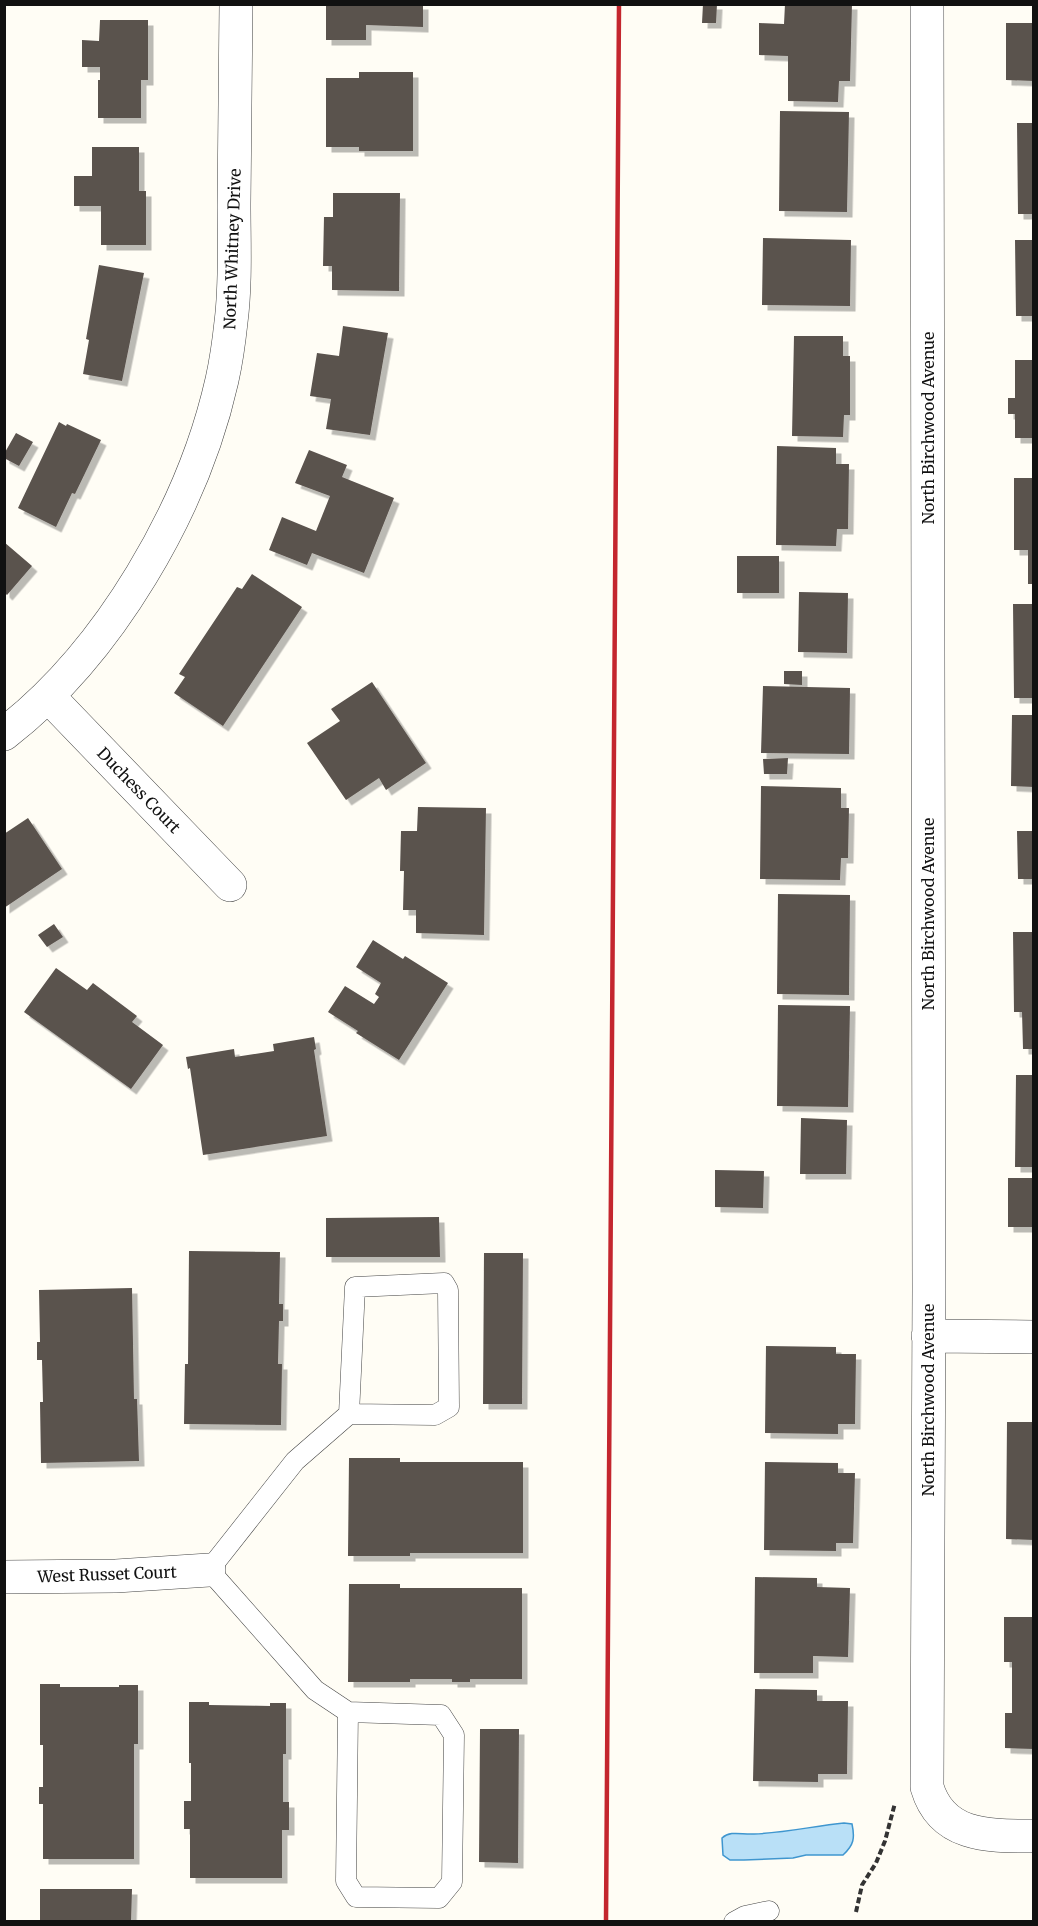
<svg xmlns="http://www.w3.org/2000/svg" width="1038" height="1926" font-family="Merriweather,serif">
	<defs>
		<filter id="shadow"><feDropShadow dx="5.5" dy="5.5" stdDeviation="0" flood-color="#0004"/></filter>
	</defs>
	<rect width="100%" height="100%" fill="#fffdf5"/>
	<path fill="#b9e0f7" stroke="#3f96cf" stroke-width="1.5" d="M844,1823L852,1824C855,1838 854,1845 843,1855H806L793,1858L744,1860H730L723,1855L722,1838C731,1830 742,1835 754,1834C784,1833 814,1826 844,1823Z"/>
	<path fill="#5a524d" filter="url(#shadow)" d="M423,4V27L366,25V40H326V5Z
		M703,4H717L716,23H702Z
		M785,4H852L850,81H839L838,102L788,101V56L759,55V23L784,24Z
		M100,20H148V80H141V118H98V80H100V67H82V40L99,41Z
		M1006,23H1034V81L1006,80Z
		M359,72H413V151H359V147H326V78H359Z
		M780,111L849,112L847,212L779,211Z
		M1017,123H1034V214H1018Z
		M92,147H139V191H146V245H101V206H74V176H92Z
		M333,193H400L399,291L332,290V266H323L324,217H333Z
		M763,238L851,240L850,306L762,305Z
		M1015,240H1034V316H1016Z
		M99,265L144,273L122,381L83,374L89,340L86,339Z
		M343,326L388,333L370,435L326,429L331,399L310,396L317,353L339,356Z
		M794,336H843V356H850V415H844L843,437L792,436Z
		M1015,360H1034V438H1015V414H1008V398H1015Z
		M59,422L66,426L67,424L101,440L75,494L72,493L56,527L18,508Z
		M16,433L33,442L19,466L4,458V454Z
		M777,446L836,448V464H849L848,529H837L836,546L776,545Z
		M309,450L347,465L342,477L394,498L364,573L312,553L307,565L269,550L282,517L316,531L330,496L295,483Z
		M1014,478H1034V584H1028V550H1014Z
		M4,542L32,566L7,595L4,592Z
		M737,556H779V593H737Z
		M252,574L302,607L223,726L174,693L185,677L179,674L237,587L242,589Z
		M799,592L848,593L847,653L798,652Z
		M1013,604H1034V698H1014Z
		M784,671H802V685L784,684Z
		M372,682L426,763L386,790L379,778L346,800L307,743L340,721L331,709Z
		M763,686L850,688L849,754L761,753Z
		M1012,715H1034V787L1011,786Z
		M788,758L787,774H764L763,759Z
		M761,786L841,788V808H849L848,858H841L840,880L760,879Z
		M418,807L486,808L484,935L416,933V910H403L404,871H400L401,831H417Z
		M28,818L62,869L4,908V834Z
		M1017,831H1034V879H1018Z
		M778,894L850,895L849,995L777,994Z
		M54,924L63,937L47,947L38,935Z
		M1013,932H1034V1049H1023L1022,1012H1014Z
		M373,940L403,959L405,956L448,983L399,1060L356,1033L358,1031L328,1012L345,986L374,1004L379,997L375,994L381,983L356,967Z
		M56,968L87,990L93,983L137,1016L132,1022L163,1045L131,1089L24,1012Z
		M778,1005L850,1006L848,1107L777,1106Z
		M314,1037L316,1049L314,1050L327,1136L203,1155L190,1068L188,1069L186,1057L234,1049L235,1057L274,1051L273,1044Z
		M1016,1075H1034V1167H1015Z
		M801,1118L847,1120L846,1174H800Z
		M715,1170L764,1171L763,1208L715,1207Z
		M1008,1178H1034V1227H1008Z
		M439,1217L440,1257H326V1218Z
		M189,1251L280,1252L279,1304H283V1321H279L278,1364H282L281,1425L184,1424L185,1364H188Z
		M484,1253H523L522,1404H483Z
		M132,1288L134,1399H137L139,1461L41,1463L40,1402H43L42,1360H37V1342H40L39,1290Z
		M766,1346L836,1347V1354H856L855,1424H838V1434L765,1433Z
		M1007,1422H1034V1540L1006,1539Z
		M349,1458H400V1462H523V1553H410V1556H348Z
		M765,1462L838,1463V1473H855L853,1543H836V1551L764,1550Z
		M755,1577L817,1578V1587L850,1588L848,1657L813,1656V1673H754Z
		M349,1584H400V1588H522V1679H470V1682H452V1679H410V1682H348Z
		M1004,1617H1034V1749L1005,1748V1713H1012V1662H1004Z
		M40,1684H60V1687H119V1685H138V1744H134V1859H43V1804H39V1787H43V1745H40Z
		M755,1689L817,1690V1701H848L847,1774H818V1782L753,1781Z
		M189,1702H209V1705L270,1706V1703H286V1754H283V1802H289V1830H282V1878H190V1829H184V1801H191V1763H189Z
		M480,1729H519L518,1863L479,1862Z
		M40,1889H132L131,1922H40Z"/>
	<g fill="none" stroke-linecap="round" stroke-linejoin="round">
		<defs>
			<path id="lane" d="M348,1712L346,1881L356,1897L439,1898L452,1882L454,1735L441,1715L348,1712L315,1690L209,1570L295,1461L349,1414L355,1287L444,1283L448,1290L449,1407L435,1415L349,1414
				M734,1922L745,1916L769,1911"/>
			<path id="street" d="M927,4L929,1290L927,1787C942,1838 990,1836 1034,1836
				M48,696L230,885
				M4,734C109,653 193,509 222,380C226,362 229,341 231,322C236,283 234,243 234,204C235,138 235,71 236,4
				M928,1336L1034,1337
				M4,1577L116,1576L209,1570"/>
		</defs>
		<use href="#lane" stroke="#444" stroke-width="21"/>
		<use href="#street" stroke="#444" stroke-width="34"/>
		<path stroke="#333" stroke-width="4" stroke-dasharray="6 3" stroke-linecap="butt" d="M856,1912L862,1885L876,1863L885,1841L895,1803"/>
		<use href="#lane" stroke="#fff" stroke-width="20"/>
		<use href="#street" stroke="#fff" stroke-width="33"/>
		<path stroke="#c4262e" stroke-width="4.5" d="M606,1922L619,4"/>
	</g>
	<g text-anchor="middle" stroke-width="6" stroke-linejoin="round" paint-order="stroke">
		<g font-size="16" fill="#111" stroke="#fff">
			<text transform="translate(232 249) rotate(-88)" y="6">North Whitney Drive</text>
			<text transform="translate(928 428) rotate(-90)" y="6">North Birchwood Avenue</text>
			<text transform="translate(139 790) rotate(46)" y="6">Duchess Court</text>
			<text transform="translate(928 914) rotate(-90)" y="6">North Birchwood Avenue</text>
			<text transform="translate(928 1400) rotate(-90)" y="6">North Birchwood Avenue</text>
			<text transform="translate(107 1574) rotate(-2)" y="6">West Russet Court</text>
		</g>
	</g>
	<rect width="1038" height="1926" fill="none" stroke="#111111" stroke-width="12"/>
</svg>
